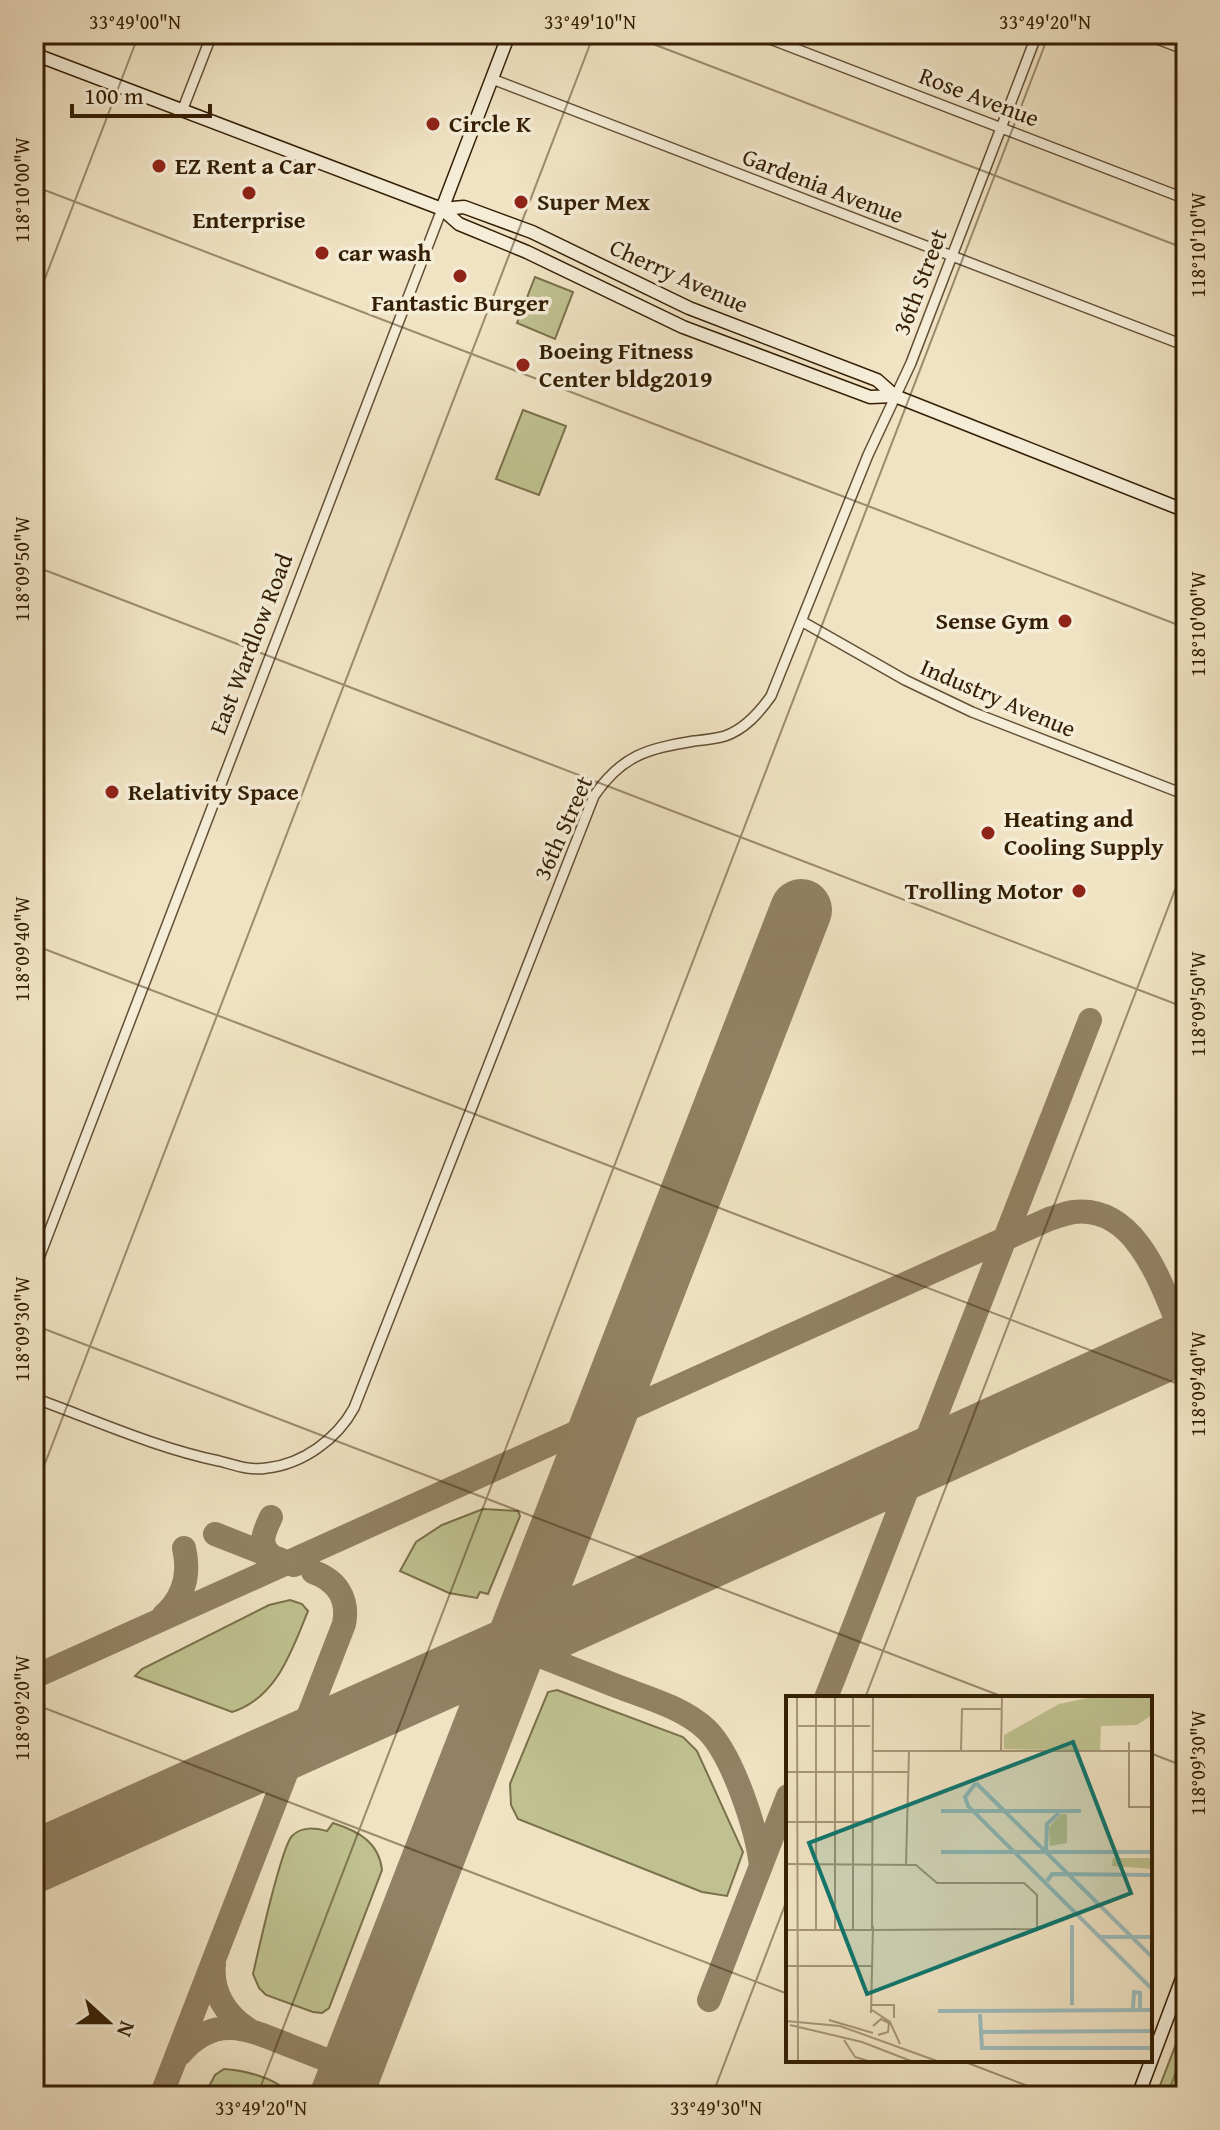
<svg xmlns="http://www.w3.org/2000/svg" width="1220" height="2130" font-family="'Gentium Book Plus',serif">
	<rect width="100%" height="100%" fill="#f0e3c3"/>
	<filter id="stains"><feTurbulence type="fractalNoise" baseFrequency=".0025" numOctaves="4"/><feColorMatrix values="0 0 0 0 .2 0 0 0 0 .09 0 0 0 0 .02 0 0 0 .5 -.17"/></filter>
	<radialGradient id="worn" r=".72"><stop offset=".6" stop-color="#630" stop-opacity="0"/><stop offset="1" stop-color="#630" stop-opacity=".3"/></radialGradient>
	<path fill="#bfc290" stroke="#7a704a" stroke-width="2" d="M535,277L573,292L555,339L517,323Z
		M523,410L566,426L539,495L496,479Z
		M483,1509L518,1511L520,1516L488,1594L480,1592L477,1598L449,1593L400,1571L416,1542L442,1525Z
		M290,1600L302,1604L308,1611C292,1650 277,1698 232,1712L135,1676L142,1669L269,1605Z
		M557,1690L683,1737L697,1751L743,1852L727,1896L702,1892L518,1819L511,1805L510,1784L548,1692Z
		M333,1823C358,1831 379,1842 382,1870L329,2008L322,2013L313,2012L266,1995L259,1988L253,1974C258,1952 281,1848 292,1836C302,1826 315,1828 327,1831Z
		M1186,2018V2096H1156Z
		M224,2069C244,2070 280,2079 291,2096H204L215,2075Z"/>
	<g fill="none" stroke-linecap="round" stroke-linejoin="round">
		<path stroke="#928164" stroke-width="24" d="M271,1517C264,1532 257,1545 273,1557
			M215,1534L294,1565
			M164,1615C184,1597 190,1574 184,1548
			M515,1646C550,1660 584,1673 619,1687C648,1698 684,1708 707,1730C733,1756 757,1830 761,1866
			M34,1677L1049,1219C1057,1217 1065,1213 1074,1212C1140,1205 1164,1293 1185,1341
			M826,1698L1090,1020
			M214,1964C211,1992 226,2015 248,2029
			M709,2000L788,1796
			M181,2053C215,2014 246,2028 288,2045C309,2053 330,2061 351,2070
			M161,2096L344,1624C349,1599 337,1580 313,1572"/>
		<path stroke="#928164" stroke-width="62" d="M34,1862L515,1646L1186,1341
			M341,2096L801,910"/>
		<defs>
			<path id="street" d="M757,34L1186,199
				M1144,34L1186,50
				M492,79L1186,346
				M182,111L212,34
				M803,622L905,680L972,712L1186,795
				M34,1271L442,209
				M34,1398C95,1420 156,1448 219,1461C235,1465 249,1471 267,1468C303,1464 337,1439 354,1408L594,796C622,755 647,749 694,741C704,740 715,739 725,736C745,729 759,713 771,696L868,455L911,363L1037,34"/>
			<path id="secondary" d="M34,54L442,209L459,224L527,252L683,327L870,397L895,396
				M442,209L464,207L532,232L689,308L877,380L895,396L1186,511
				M442,209L509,34
				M1138,2096L1186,1968"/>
		</defs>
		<use href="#street" stroke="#635034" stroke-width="12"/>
		<use href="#secondary" stroke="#341f04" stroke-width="15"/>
		<use href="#street" stroke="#f5edd8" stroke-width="9"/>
		<use href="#secondary" stroke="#f5edd8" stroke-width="12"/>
	</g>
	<path fill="none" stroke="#341f04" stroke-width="2" stroke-opacity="0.45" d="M627,34L1186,249M34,186L1186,628M34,307L139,34M34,566L1186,1008M34,945L1186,1387M34,1325L1006,1698M34,1492L594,34M865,1698L1186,861M34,1704L788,1994M1150,1753L1186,1767M960,2060L1054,2096M34,2084L65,2096M257,2096L1049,34M712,2096L788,1897M1167,2096L1186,2045"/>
	<g fill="#8f2418" stroke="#f5edd8" stroke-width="3">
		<circle cx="433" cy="124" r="8"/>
		<circle cx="159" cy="166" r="8"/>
		<circle cx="249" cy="193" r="8"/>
		<circle cx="521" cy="202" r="8"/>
		<circle cx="322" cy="253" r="8"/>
		<circle cx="460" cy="276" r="8"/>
		<circle cx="523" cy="365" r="8"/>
		<circle cx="1065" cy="621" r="8"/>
		<circle cx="112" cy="792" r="8"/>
		<circle cx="988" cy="833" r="8"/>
		<circle cx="1079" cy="891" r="8"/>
	</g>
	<g text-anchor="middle" stroke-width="7" stroke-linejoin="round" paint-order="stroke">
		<g font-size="24" fill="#341f04" stroke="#f5edd8">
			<text transform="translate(979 97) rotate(21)" y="8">Rose Avenue</text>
			<text transform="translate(823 186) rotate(21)" y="8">Gardenia Avenue</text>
			<text transform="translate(679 276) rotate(24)" y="8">Cherry Avenue</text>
			<text transform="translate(920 282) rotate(-69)" y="8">36th Street</text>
			<text transform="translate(251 644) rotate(-69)" y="8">East Wardlow Road</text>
			<text transform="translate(998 698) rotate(23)" y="8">Industry Avenue</text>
			<text transform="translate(563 828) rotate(-66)" y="8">36th Street</text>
		</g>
		<g font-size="24" font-weight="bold" fill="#341f04" stroke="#f5edd8" text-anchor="start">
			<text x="449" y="132">Circle K</text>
			<text x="175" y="174">EZ Rent a Car</text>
			<text x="537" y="210">Super Mex</text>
			<text x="249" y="228" text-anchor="middle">Enterprise</text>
			<text x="338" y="261">car wash</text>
			<text x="460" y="311" text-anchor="middle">Fantastic Burger</text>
			<text x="539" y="359">Boeing Fitness<tspan x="539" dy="28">Center bldg2019</tspan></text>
			<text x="1049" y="629" text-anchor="end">Sense Gym</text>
			<text x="128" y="800">Relativity Space</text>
			<text x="1004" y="827">Heating and<tspan x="1004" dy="28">Cooling Supply</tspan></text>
			<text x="1063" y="899" text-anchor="end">Trolling Motor</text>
		</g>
	</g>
	<g transform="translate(786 1696)">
		<rect width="366" height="366" fill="#f0e3c3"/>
		<path d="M306,1H366V19L351,29L315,30L314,55L218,53V39L273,8ZM275,118H281V147L264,150L263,131ZM366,162V173L326,170L327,162Z" fill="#bfc290"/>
		<path fill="none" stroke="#9dbcbc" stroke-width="4" d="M190,87L179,101L182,110L366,293M190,87L366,261M155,115H295M155,156H366M260,156L261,128L273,117M261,185L266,178L366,179M286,229V309M314,241H366M347,313L348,296L354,297V313M152,315L366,314M194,318L196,352H366M193,336L366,335"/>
		<path fill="none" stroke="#a59577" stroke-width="2" d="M11,1L12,365M11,30H84M343,46V111H366M87,55H366M175,55L176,13H216M215,56L216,1M0,76H123M0,126H87M0,168L130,169L151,187H238L251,199V233L87,234M120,169L123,55M30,233V1M49,233V1M67,233V1M0,234H86M86,234L87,1M0,270H86M86,309H108V322M86,314L104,326L114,348M85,317L87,230M43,324L87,337M0,325L54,330L151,365M4,329L76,346L125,365M87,330L95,323L103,327L102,336L92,339M58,344L69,361L82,365"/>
		<path fill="#0f766e" fill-opacity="0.15" stroke="#0f766e" stroke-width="4" d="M287,46L345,197L81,298L23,147Z"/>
		<rect width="366" height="366" fill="none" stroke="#341f04" stroke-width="4"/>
	</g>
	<rect width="1220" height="2130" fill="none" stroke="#f0e3c3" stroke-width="88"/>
	<g transform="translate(108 2022) rotate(111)" stroke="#f5edd8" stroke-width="6" paint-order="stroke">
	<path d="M0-6L14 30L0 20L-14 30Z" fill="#341f04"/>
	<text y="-12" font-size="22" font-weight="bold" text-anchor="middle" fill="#341f04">N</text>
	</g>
	<path d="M72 104v12h138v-12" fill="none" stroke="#341f04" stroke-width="4"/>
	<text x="84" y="104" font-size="24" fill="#341f04" stroke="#f5edd8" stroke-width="6" paint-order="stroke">100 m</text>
	<rect x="44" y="44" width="1132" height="2042" fill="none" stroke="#341f04" stroke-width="3"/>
	<g font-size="20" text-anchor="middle" fill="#341f04">
		<text x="135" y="29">33°49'00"N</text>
		<text x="590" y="29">33°49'10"N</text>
		<text x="1045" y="29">33°49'20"N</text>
		<text transform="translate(22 190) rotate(-90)" y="7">118°10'00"W</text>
		<text transform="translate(1198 245) rotate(-90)" y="7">118°10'10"W</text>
		<text transform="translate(22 569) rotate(-90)" y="7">118°09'50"W</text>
		<text transform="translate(1198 624) rotate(-90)" y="7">118°10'00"W</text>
		<text transform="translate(22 949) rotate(-90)" y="7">118°09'40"W</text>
		<text transform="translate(1198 1004) rotate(-90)" y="7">118°09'50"W</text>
		<text transform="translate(22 1329) rotate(-90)" y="7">118°09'30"W</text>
		<text transform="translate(1198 1384) rotate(-90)" y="7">118°09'40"W</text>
		<text transform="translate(22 1708) rotate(-90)" y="7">118°09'20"W</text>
		<text transform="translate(1198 1763) rotate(-90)" y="7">118°09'30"W</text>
		<text x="261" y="2115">33°49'20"N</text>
		<text x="716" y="2115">33°49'30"N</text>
	</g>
	<rect width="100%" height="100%" filter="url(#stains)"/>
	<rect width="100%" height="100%" fill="url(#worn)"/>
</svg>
